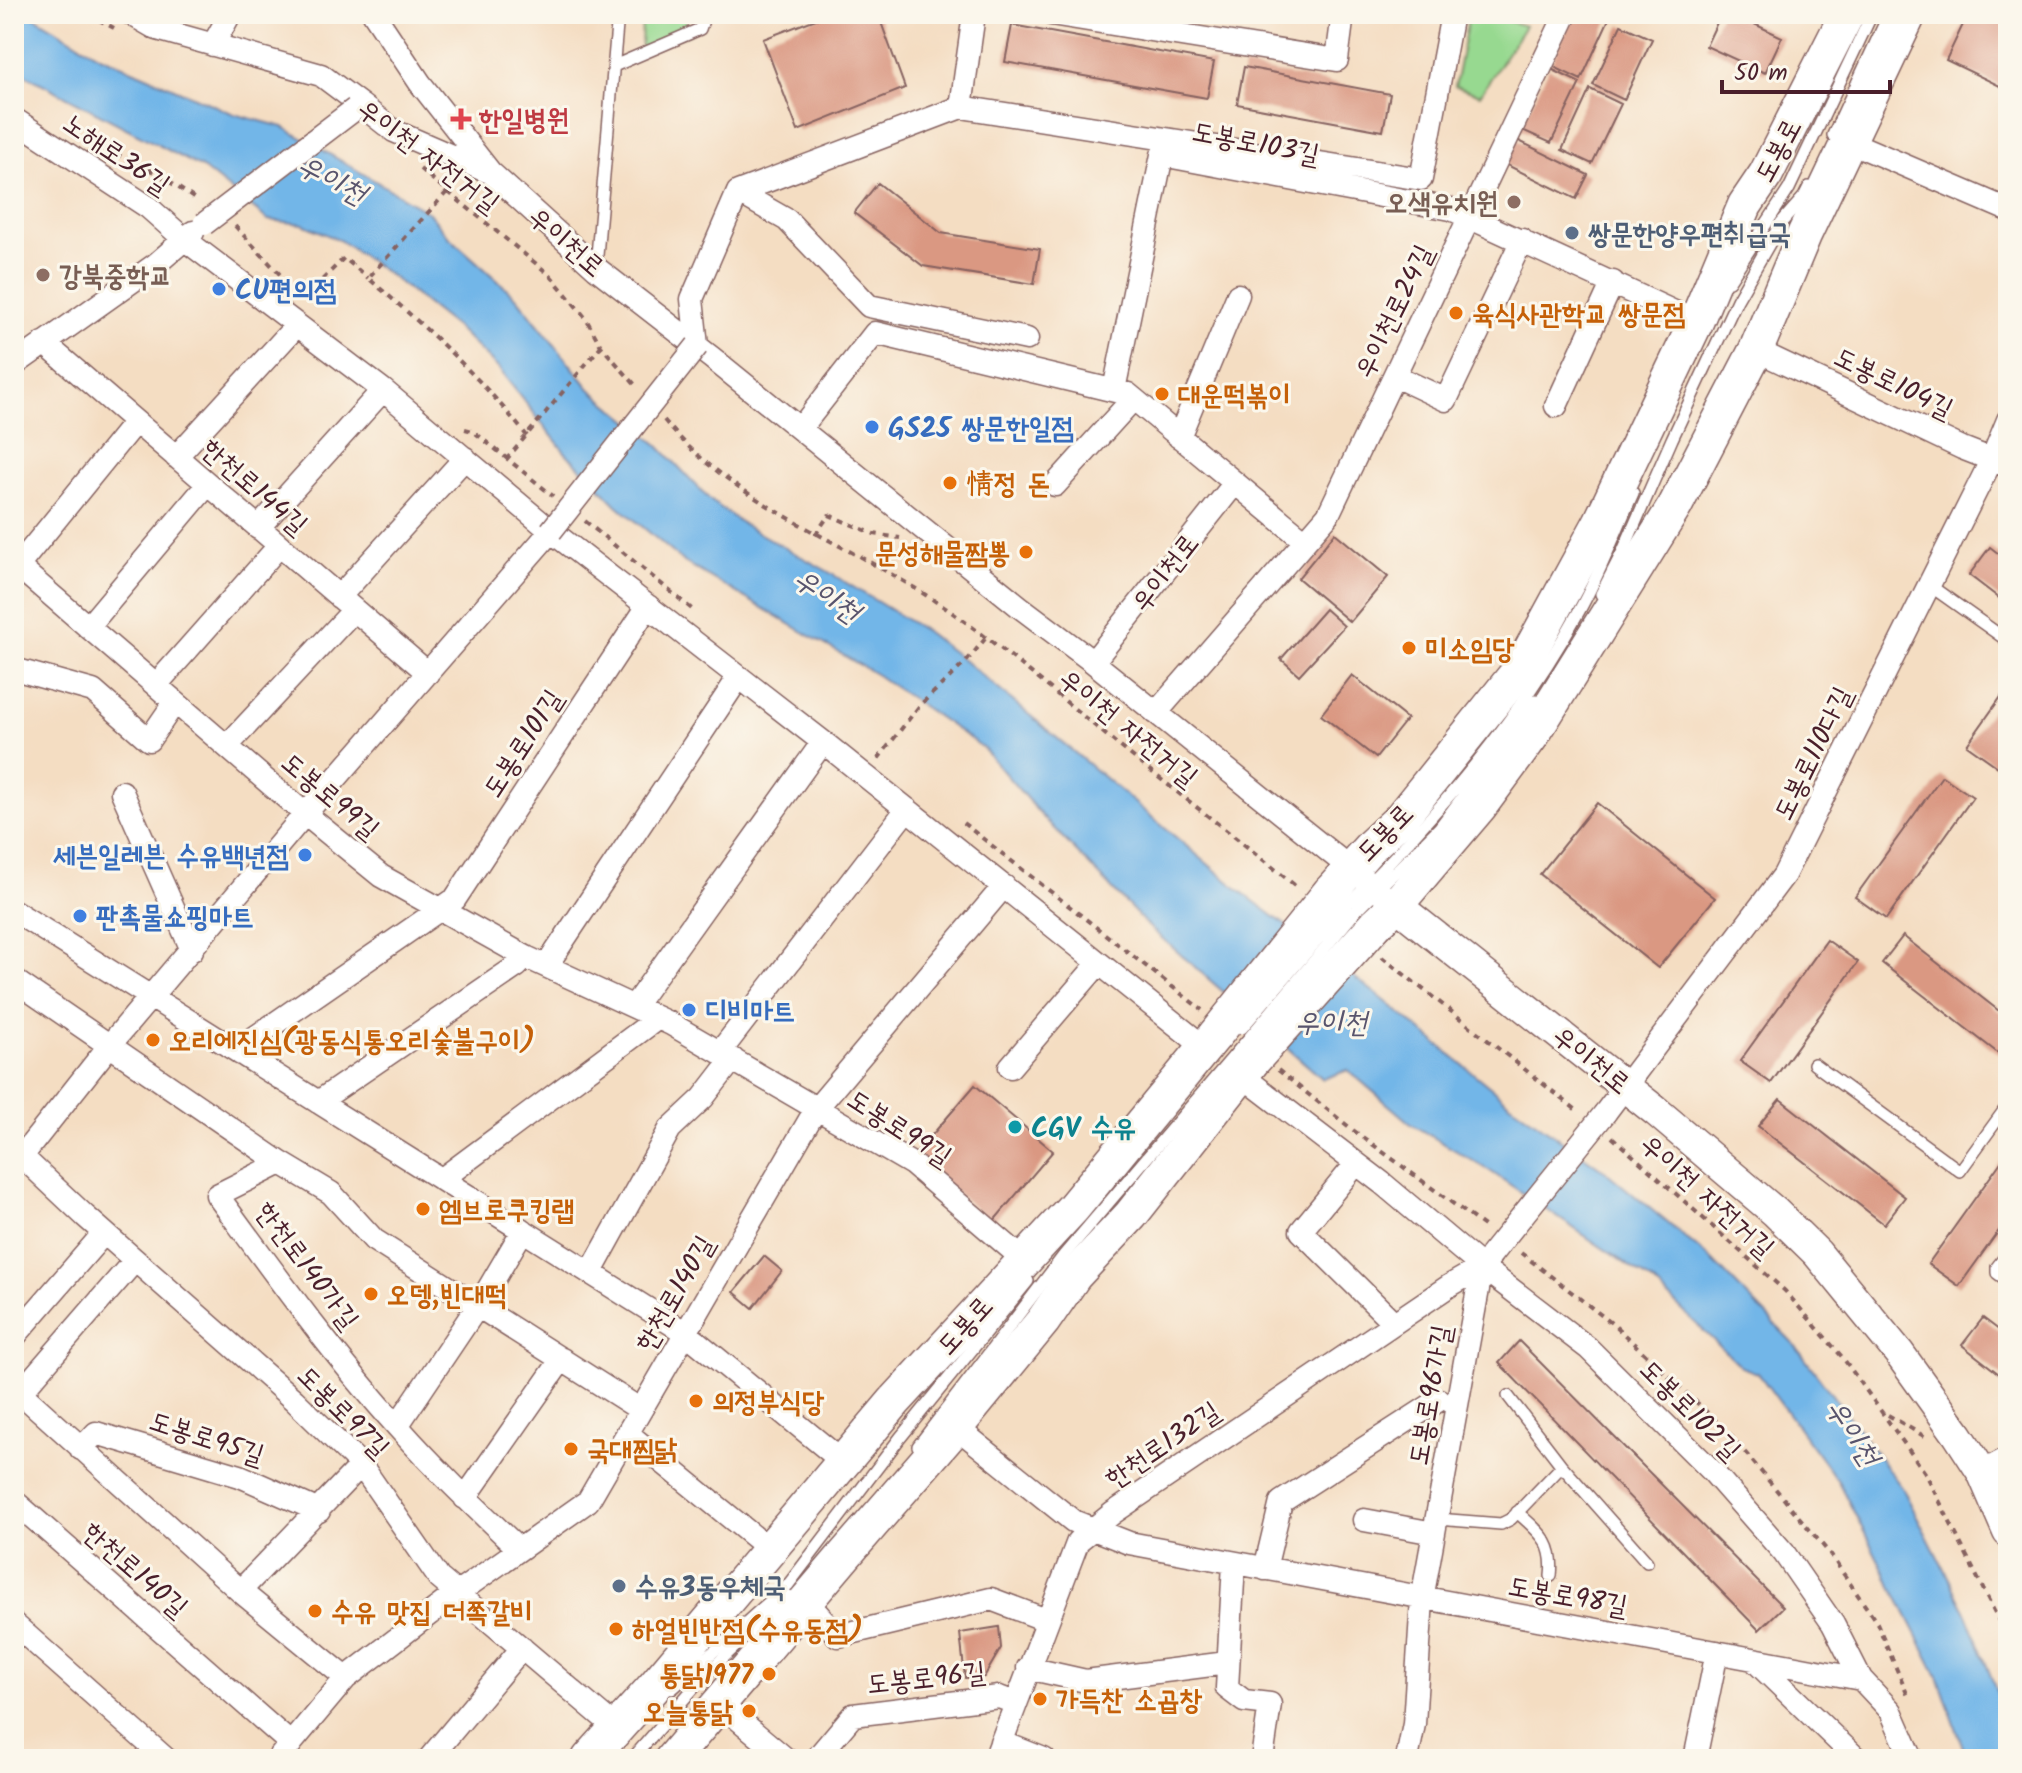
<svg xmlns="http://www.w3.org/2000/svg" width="2022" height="1773" font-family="Kalam,'LXGW WenKai TC','Poor Story',sans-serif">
	<rect width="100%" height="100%" fill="#fbf7ec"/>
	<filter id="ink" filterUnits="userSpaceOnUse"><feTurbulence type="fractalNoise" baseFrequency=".0125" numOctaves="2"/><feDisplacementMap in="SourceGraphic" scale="16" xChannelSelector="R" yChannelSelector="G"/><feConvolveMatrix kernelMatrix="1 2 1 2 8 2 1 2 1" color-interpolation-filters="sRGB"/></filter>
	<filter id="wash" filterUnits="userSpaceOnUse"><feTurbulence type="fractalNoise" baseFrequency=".006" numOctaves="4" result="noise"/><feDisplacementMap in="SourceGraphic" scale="32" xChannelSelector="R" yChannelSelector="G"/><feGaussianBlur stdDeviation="1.8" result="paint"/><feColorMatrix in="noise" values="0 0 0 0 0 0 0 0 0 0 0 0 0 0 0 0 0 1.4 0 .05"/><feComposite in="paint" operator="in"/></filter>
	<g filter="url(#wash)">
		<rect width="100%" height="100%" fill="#f4ddc2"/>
		<path fill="#97d990" stroke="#707c5e" stroke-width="2" d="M642,14H684L690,34L641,50Z
			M1469,14H1488L1525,26L1480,95L1455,86Z"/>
		<path fill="#72b6e8" stroke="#5e6a8a" stroke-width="2" d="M14,14H30L98,55L234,114L283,127L428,212L449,237L517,298L590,389L658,445L710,500L744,525L827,571L925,631L966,662L1239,890L1379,996L1513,1106L1605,1171L1711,1259L1793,1343L1903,1489L1967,1614L2008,1721V1759H1967L1938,1676L1838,1481L1758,1373L1741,1367L1654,1283L1490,1171L1411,1124L1348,1070L1323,1079L1148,926L1041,815L982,747L877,675L684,562L617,505L565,452L498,368L458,329L391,276L341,241L303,224L268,220L204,169L14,69Z"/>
		<g id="blocks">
			<path fill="#da9882" d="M829,14H878L905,88L798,131L763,39Z
				M1574,14H1598L1609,19L1581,80L1550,65Z
				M1721,14H1733L1782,37L1765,73L1706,46Z
				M1968,14H2008V90L1946,60Z
				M1012,25L1214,62L1207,98L1005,62Z
				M1621,25L1652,39L1624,100L1593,85Z
				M1244,67L1390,94L1383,131L1237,104Z
				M1549,68L1580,83L1551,143L1520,129Z
				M1590,89L1621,104L1592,164L1562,150Z
				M1515,139L1588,175L1576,199L1503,163Z
				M878,183L941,233L1040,249L1034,284L923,266L854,213Z
				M1335,533L1388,577L1350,622L1298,578Z
				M1990,547L2008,561V605L1969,575Z
				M1325,609L1344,626L1299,675L1281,659Z
				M1352,675L1407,719L1376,758L1321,715Z
				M2008,687V753L1998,767L1967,745Z
				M1942,776L1973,797L1886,919L1855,897Z
				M1597,803L1715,898L1658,968L1540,874Z
				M1903,936L2008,1018V1061L1882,963Z
				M1827,940L1858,962L1771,1083L1740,1061Z
				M975,1085L1053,1151L992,1223L914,1156Z
				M1780,1099L1905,1197L1884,1224L1758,1126Z
				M2008,1152V1218L1959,1286L1928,1264Z
				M764,1256L782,1271L753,1308L734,1292Z
				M1983,1318L2008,1337V1381L1962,1345Z
				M1519,1341L1783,1607L1759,1630L1499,1363Z
				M999,1627L1001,1648L984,1677L965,1678L960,1633Z"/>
		</g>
	</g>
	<g filter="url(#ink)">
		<use href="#blocks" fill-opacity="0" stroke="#866260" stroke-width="2"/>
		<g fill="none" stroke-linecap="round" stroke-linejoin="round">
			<defs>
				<path id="lane" d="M614,66L700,29L705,14
					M1833,135L1889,14
					M596,267L618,14
					M1729,281L1789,189L1872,14
					M1929,585L2008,641
					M1601,594L1623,551L1672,439L1737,300L1781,223L1804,197L1809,187
					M1348,904C1437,816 1519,720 1579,611C1600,573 1615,533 1633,493
					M1357,910L1439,828L1535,701
					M1814,1064L1960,1171L2008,1105
					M2008,1253L1997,1267V1273L2008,1281
					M918,1446L1064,1255L1237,1052
					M1562,1466L1647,1562
					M1517,1512C1540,1533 1555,1542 1551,1576
					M1437,1519L1501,1524L1511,1519L1562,1466L1508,1396
					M672,1689L788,1585L900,1438L1028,1281
					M632,1759L705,1675L789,1596"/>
				<path id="street" d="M131,14L157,29L321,75L361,105
					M374,14L420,83L490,172L596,268L712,358L1020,607L1093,662L1396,905
					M1051,14L1337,60L1343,14
					M213,45L230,14
					M961,107L1421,179L1452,14
					M355,109L361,105L394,131L486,171
					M14,119L148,207L184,239L383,390L551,531L823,742L1204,1047
					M1850,142L2008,210
					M738,192L787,220L869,306L1027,339
					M44,343L428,673
					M697,346L692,299L738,192L961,107L974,14
					M1756,350L1962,448L2008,466
					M14,365L155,265L193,232
					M1395,376L1446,400L1522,240
					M1114,390L1162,155L1451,209L1696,322
					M1556,406L1613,282
					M800,429L875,333L1128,394L1304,540
					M1179,437L1238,295
					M176,457L297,325
					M1055,485L1133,399
					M258,528L383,390
					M14,563L305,814L381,876L526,957L671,1024L912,1164L1024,1260
					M18,566L135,422
					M339,597L465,458
					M88,627L208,484
					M1093,662L1235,483
					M14,669L93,691L149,740L175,702
					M156,685L279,546
					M1156,713L1328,515L1566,14
					M227,746L354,610
					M122,792L192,950
					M14,911L686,1333L843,1462
					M547,965L739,677
					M14,980L281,1163L331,1193L374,1240L641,1410
					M634,1006L823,742
					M720,1052L907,809
					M241,1054L251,1040L455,899L648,606
					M1010,1067L1099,963
					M1241,1075L1382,1183L1482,1267L1588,1348L1713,1472L1784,1553L1833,1624L1861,1679L1891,1711L1912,1759
					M318,1102L517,966L526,957
					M1605,1113L1784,875L1991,461L2008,420
					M14,1149L85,1216L294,1400L361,1465L439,1578L616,1728
					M281,1163L217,1195C275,1274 332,1354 398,1427C436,1470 478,1510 519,1549
					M1356,1164L1301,1231L1394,1323
					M15,1165L109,1046L305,814L551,531
					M442,1179L658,1018
					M591,1272L670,1129L703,1098L733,1059
					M14,1337L104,1233
					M14,1387L240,1591L346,1678
					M20,1393L135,1260
					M397,1426L483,1298L523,1230
					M956,1427L1073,1521L1129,1543L1861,1679
					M627,1433L769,1549
					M81,1449L96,1433L240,1476L319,1511
					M1982,1472L2008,1458
					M465,1498L562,1359
					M14,1501L291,1744
					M1364,1520L1434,1533
					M1234,1563L1227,1688L1244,1701L1270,1704L1262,1759
					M1265,1569L1281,1502L1439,1400
					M240,1591L361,1465
					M806,1601L838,1636L991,1599L1046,1620
					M14,1624L166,1759
					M1753,1659L1857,1759
					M1028,1668L1086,1681L1227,1663
					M719,1703L786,1759
					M1001,1742L1044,1759
					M278,1759L346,1678L445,1602L588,1501L816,1109L1004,886
					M429,1759L522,1648
					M816,1759L853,1715L999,1697L1015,1703
					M995,1759L1078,1541L1113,1513L1449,1286L1482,1267L1490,1257
					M1407,1759L1414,1724L1422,1599L1482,1267
					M1695,1759L1717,1652"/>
				<path id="secondary" d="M1396,905L1657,1112L1775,1212L1817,1253L1899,1353L1958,1435L1982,1472L2008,1532"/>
				<path id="primary" d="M1330,892L1372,845L1400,819L1521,668L1600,523L1696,322L1745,205L1766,174L1847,14
					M1376,924L1396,905L1480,806L1533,734L1675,506L1756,350L1804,235L1909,14
					M589,1759L653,1688L894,1402L1073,1208L1216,1034
					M672,1759L844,1556L956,1427L1043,1321L1074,1276L1131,1215L1251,1063"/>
			</defs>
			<use href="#lane" stroke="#866260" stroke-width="14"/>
			<use href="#street" stroke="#866260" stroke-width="25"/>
			<use href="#secondary" stroke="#866260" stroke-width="33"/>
			<use href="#primary" stroke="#866260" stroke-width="37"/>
			<path stroke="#866260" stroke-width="4" stroke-dasharray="6 6" stroke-linecap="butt" d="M88,14L114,28
				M94,143L158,174L198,201
				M420,169L550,275L585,317L601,346L638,388
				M447,192L368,278C426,327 480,377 527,436
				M235,226L288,283L309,293L344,258L368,278
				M664,420C734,505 845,541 935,601C999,643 1058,696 1117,744C1177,793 1239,839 1298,888
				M465,429L473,431L553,496
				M506,460L601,346
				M585,521L693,610
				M815,535L829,515L874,534L900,538
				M878,759L920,705L966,662L985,639
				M963,823L1202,1010
				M1382,957L1579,1112
				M1278,1070L1353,1130L1485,1227
				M1612,1137L1785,1291L1843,1358L1926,1474L2008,1639
				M1521,1253L1614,1325L1728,1432L1830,1554L1877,1623L1908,1696
				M1888,1415L1929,1439"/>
			<use href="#lane" stroke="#fff" stroke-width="11"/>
			<use href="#street" stroke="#fff" stroke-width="22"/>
			<use href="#secondary" stroke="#fff" stroke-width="30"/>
			<use href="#primary" stroke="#fff" stroke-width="34"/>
			<defs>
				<path id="lane-bridge" d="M1242,1028L1348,904
					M1237,1052L1357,910"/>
				<path id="street-bridge" d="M204,224L355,109
					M551,531L697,346
					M1490,1256L1605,1113"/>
				<path id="primary-bridge" d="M1216,1034L1330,892
					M1251,1063L1376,924"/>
			</defs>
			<use href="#lane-bridge" stroke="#866260" stroke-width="14" stroke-linecap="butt"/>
			<use href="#street-bridge" stroke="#866260" stroke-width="25" stroke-linecap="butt"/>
			<use href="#primary-bridge" stroke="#866260" stroke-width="37" stroke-linecap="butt"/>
			<use href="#lane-bridge" stroke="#fff" stroke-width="11"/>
			<use href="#street-bridge" stroke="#fff" stroke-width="22"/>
			<use href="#primary-bridge" stroke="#fff" stroke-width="34"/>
		</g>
	</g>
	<path fill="#e0444e" stroke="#fbf7ec" stroke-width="3" d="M457 107h8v8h8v8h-8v8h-8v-8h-8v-8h8z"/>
	<g fill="#8d6e63" stroke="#fbf7ec" stroke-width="3">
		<circle cx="1514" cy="202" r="8"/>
		<circle cx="43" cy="275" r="8"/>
	</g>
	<g fill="#5c6f8a" stroke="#fbf7ec" stroke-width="3">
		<circle cx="1572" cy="233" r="8"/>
		<circle cx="619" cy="1586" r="8"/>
	</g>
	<g fill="#3f7fe0" stroke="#fbf7ec" stroke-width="3">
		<circle cx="219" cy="289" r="8"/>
		<circle cx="872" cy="427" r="8"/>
		<circle cx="305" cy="855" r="8"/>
		<circle cx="80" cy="916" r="8"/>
		<circle cx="689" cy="1010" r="8"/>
	</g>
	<g fill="#e8710a" stroke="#fbf7ec" stroke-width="3">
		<circle cx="1456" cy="313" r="8"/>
		<circle cx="1162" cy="394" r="8"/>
		<circle cx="950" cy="483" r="8"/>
		<circle cx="1026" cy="552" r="8"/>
		<circle cx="1409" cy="648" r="8"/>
		<circle cx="153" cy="1040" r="8"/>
		<circle cx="423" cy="1209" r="8"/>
		<circle cx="371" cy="1294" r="8"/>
		<circle cx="696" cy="1401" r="8"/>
		<circle cx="571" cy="1449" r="8"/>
		<circle cx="315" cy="1611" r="8"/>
		<circle cx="616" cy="1629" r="8"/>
		<circle cx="769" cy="1674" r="8"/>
		<circle cx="1040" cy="1699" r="8"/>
		<circle cx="749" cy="1711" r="8"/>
	</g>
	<circle fill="#0f9aa8" stroke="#fbf7ec" stroke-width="3" cx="1015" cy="1127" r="8"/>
	<g text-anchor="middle" stroke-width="6" stroke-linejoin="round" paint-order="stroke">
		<g font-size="28" font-weight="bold" fill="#be3a42" stroke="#fbf7ec" text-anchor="start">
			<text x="479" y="129">한일병원</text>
		</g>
		<g font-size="28" fill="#4a1f2b" stroke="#fbf7ec">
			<text transform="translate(1256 142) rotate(11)" y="10">도봉로103길</text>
			<text transform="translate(1777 150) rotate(-62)" y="10">도봉로</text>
			<text transform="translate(117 153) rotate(34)" y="10">노해로36길</text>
			<text transform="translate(429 155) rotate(37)" y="10">우이천 자전거길</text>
			<text transform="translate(567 241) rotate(41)" y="10">우이천로</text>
			<text transform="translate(1393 311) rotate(-64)" y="10">우이천로24길</text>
			<text transform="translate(1894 382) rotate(26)" y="10">도봉로104길</text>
			<text transform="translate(255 486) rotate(41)" y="10">한천로144길</text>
			<text transform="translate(1164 572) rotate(-52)" y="10">우이천로</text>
			<text transform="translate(1129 727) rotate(39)" y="10">우이천 자전거길</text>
			<text transform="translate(522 743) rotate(-57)" y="10">도봉로101길</text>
			<text transform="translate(1812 753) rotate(-64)" y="10">도봉로110다길</text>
			<text transform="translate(331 795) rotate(40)" y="10">도봉로99길</text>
			<text transform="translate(1384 832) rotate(-46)" y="10">도봉로</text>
			<text transform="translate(1592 1059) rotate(39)" y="10">우이천로</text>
			<text transform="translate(900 1127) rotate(33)" y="10">도봉로99길</text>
			<text transform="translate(1708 1195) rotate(42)" y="10">우이천 자전거길</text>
			<text transform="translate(308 1265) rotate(53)" y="10">한천로140가길</text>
			<text transform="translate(674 1293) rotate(-60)" y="10">한천로140길</text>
			<text transform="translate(964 1325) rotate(-48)" y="10">도봉로</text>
			<text transform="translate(1429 1395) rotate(-80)" y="10">도봉로96가길</text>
			<text transform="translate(1691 1409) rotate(45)" y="10">도봉로102길</text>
			<text transform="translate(344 1411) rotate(45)" y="10">도봉로97길</text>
			<text transform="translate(207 1437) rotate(18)" y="10">도봉로95길</text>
			<text transform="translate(1162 1444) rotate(-34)" y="10">한천로132길</text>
			<text transform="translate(136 1569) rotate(41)" y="10">한천로140길</text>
			<text transform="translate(1568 1595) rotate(10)" y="10">도봉로98길</text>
			<text transform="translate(926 1677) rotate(-6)" y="10">도봉로96길</text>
		</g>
		<g font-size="28" font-weight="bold" fill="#785e54" stroke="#fbf7ec" text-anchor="end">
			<text x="1498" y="212">오색유치원</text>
			<text x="59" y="285" text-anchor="start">강북중학교</text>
		</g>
		<g font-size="28" font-weight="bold" fill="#4e5e75" stroke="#fbf7ec" text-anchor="start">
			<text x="1588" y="243">쌍문한양우편취급국</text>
			<text x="635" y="1596">수유3동우체국</text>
		</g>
		<g font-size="28" font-weight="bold" fill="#366cbe" stroke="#fbf7ec" text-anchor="start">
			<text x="235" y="299">CU편의점</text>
			<text x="888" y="437">GS25 쌍문한일점</text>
			<text x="289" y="865" text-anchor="end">세븐일레븐 수유백년점</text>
			<text x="96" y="926">판촉물쇼핑마트</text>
			<text x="705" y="1020">디비마트</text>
		</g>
		<g font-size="28" font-weight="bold" fill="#c56008" stroke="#fbf7ec" text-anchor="start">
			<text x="1472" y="323">육식사관학교 쌍문점</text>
			<text x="1178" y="404">대운떡볶이</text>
			<text x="966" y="493">情정 돈</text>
			<text x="1010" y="562" text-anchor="end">문성해물짬뽕</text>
			<text x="1425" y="658">미소임당</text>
			<text x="169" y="1050">오리에진심(광동식통오리숯불구이)</text>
			<text x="439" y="1219">엠브로쿠킹랩</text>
			<text x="387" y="1304">오뎅,빈대떡</text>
			<text x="712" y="1411">의정부식당</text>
			<text x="587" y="1459">국대찜닭</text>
			<text x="331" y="1621">수유 맛집 더쪽갈비</text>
			<text x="632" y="1639">하얼빈반점(수유동점)</text>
			<text x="753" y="1684" text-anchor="end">통닭1977</text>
			<text x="1056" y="1709">가득찬 소곱창</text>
			<text x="733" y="1721" text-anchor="end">오늘통닭</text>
		</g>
		<g font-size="28" font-weight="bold" fill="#0d838f" stroke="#fbf7ec" text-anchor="start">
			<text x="1031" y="1137">CGV 수유</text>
		</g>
		<g font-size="30" font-style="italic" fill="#58546d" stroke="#fbf7ec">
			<text transform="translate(332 179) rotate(28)" y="10">우이천</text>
			<text transform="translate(827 595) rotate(34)" y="10">우이천</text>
			<text x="1331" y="1032">우이천</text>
			<text transform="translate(1853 1432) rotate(57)" y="10">우이천</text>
		</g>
	</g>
	<rect width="2022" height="1773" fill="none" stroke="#fbf7ec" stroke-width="48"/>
	<path d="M1722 80v12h168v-12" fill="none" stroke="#4a1f2b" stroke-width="4"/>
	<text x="1734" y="80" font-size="24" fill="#4a1f2b" stroke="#fbf7ec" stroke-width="6" paint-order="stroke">50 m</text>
</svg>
